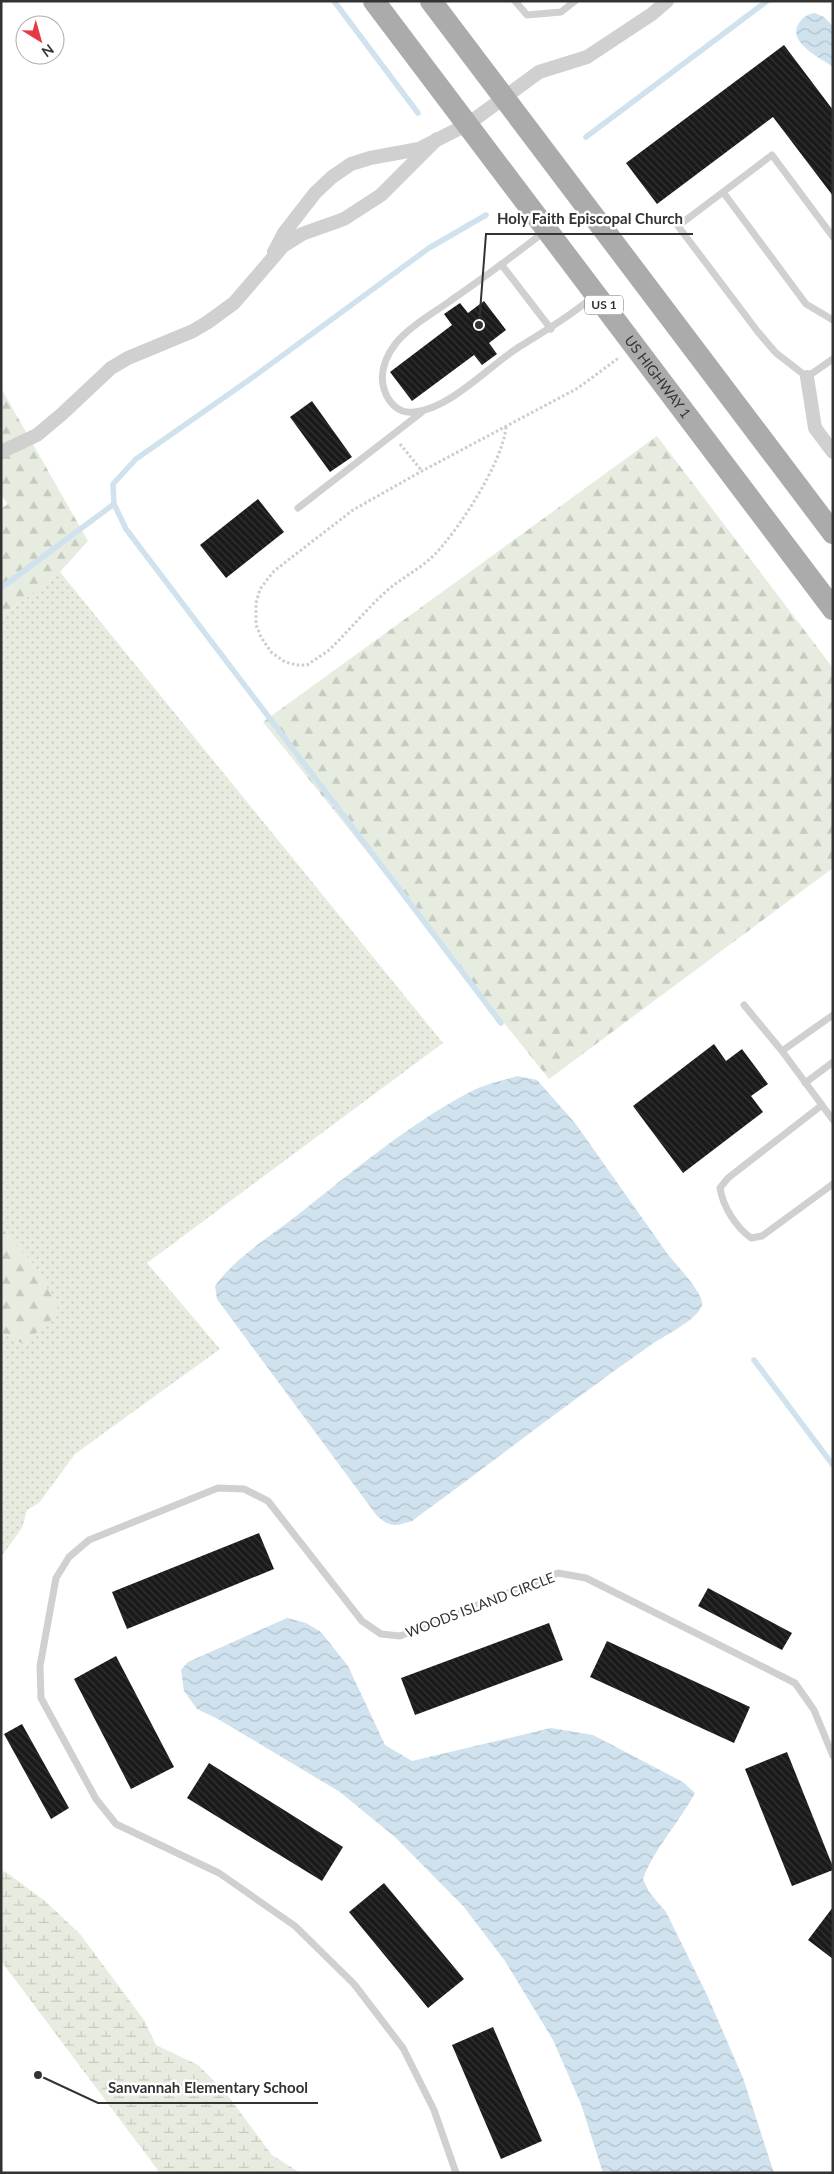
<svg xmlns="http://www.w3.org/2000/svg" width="834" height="2174" font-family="Lato,sans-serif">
	<defs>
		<pattern id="grass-dots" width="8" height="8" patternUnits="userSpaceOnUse" patternTransform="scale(1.25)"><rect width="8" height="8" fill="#e6ecdf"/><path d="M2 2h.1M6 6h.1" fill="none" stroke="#c6cbc0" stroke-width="1.8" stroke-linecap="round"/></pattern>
		<pattern id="forest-firs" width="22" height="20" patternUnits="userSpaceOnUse" patternTransform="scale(1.25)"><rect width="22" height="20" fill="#e6ecdf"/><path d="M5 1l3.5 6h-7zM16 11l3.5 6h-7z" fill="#c6cbc0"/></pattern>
		<pattern id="wetland-marsh" width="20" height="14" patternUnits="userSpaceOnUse" patternTransform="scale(1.25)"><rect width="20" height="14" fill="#e6ecdf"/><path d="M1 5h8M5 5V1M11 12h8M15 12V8" fill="none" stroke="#c6cbc0"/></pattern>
		<pattern id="water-waves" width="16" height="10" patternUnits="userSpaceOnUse" patternTransform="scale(1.25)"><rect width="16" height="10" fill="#cfe2ee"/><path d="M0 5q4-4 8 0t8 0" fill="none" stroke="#b2c2cd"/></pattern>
		<pattern id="building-back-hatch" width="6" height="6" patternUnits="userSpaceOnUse" patternTransform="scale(1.25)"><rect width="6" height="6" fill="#1a1a1a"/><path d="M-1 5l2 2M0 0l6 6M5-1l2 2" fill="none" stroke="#333"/></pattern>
	</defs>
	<rect width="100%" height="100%" fill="#fff"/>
	<path fill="url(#grass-dots)" d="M60,572L443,1043L147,1263L220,1349L75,1454L39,1503L27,1510L22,1528L1,1557V1332L23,1344L35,1266L1,1228V617Z"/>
	<path fill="url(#forest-firs)" d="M1,388L88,541L60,572L1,617V509L8,504L1,495Z
		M657,436L833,668V868L549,1079L263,722Z
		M1,1228L35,1266L61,1312L23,1344L1,1332Z"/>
	<path fill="url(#wetland-marsh)" d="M1,1871L6,1872L45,1901L80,1934L144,2020L156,2045L198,2065L226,2093L272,2155L300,2173H160L1,1961Z"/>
	<path fill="url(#water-waves)" d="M815,13L824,17L833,26V67C822,58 786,43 799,23C803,17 808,14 815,13Z
		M517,1076L537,1080L575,1123L669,1256C676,1264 705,1295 702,1305C697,1321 661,1337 648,1347C568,1403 491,1463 412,1521C396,1526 391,1528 377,1516L217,1299L215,1286C235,1258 268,1238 295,1217C351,1173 407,1125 470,1092C484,1084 502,1081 517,1076Z
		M287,1618L306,1623L321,1632L348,1666L385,1745L412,1761L551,1728L593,1735L683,1782L695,1793C679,1823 655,1847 643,1879L649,1892L666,1912L707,1995L743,2078L774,2173H603L581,2104L553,2040L505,1961L464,1907L396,1838L340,1792L218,1719L197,1709L184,1691L181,1670L188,1662Z"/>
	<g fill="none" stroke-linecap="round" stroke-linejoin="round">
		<path stroke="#cfe2ee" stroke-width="5.5" d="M334,1L418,113
			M586,137L767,1
			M486,215L429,248L249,380L136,459L113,484L114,504L126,529L501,1023
			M1,588L114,504
			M754,1360L833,1465"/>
	</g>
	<path fill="url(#building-back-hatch)" d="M784,45L833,110V196L773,117L657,204L626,163Z
		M484,301L506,330L489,343L497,354L482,365L474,355L412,401L390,372L452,325L444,314L460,303L468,313Z
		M312,401L352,457L330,472L290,417Z
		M258,499L284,532L226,578L200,545Z
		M714,1044L726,1061L742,1049L768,1084L751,1096L763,1112L683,1173L633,1106Z
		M259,1533L274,1569L127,1629L112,1592Z
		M708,1588L792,1633L782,1650L698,1606Z
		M549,1623L563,1660L415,1715L401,1678Z
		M607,1641L750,1707L734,1743L590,1677Z
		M116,1656L174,1767L131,1789L74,1679Z
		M22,1724L69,1808L51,1819L4,1734Z
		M787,1752L833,1867V1870L792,1886L745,1769Z
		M209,1763L343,1847L322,1881L187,1798Z
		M384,1883L464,1979L428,2008L349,1912Z
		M833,1907V1959L808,1940Z
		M493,2027L542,2141L501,2159L452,2045Z"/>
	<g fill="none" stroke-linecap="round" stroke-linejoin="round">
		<path stroke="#cdcdcd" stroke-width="3" stroke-dasharray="2.5 2.5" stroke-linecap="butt" d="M506,427C503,461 460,528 436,553C423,567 405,576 390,588C368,607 349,631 328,651L307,665H297L285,662L271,652L261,637L256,625V603L260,589L274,571L353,510L422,471L578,388L620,357
			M400,444L422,471"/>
		<path stroke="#d0d0d0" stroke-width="7" d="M515,1L527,15L561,12L575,1
			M723,192L806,304L833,320
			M544,232C513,256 482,279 450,301C432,314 410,326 396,343C386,356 379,372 384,389C388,402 398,414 414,412C450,409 489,366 519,347C545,331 570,316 594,296
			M833,237L772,155L678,226L758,332L776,353L807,377L833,359
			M501,264L551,329
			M298,508L422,412
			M744,1005L782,1051
			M833,1015L782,1051L833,1120
			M805,1083L833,1062
			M822,1105L728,1178L720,1188C723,1207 736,1227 751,1238L762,1236L833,1184
			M456,2173L434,2110L403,2048L354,1984L295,1926L219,1873L116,1824L96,1799L41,1698L40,1666L56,1578L69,1557L89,1540L218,1488L244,1489L268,1501L362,1621L381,1634L400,1636L558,1573L586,1578L795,1683L814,1710L833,1756"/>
		<path stroke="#d0d0d0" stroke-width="14" d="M274,252L284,233L315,193L332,177L351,164L370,158L419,149L468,124L539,72L587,57L652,14L667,1
			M807,377L815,428L833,452
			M1,452L37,435L62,414L111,368L128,358L193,331L208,322L234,303L283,246L302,234L344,219L381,195L437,139"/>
		<g stroke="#ababab" stroke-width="22">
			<path id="s1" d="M374,1L833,609"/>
			<path d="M431,1L833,533"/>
		</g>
	</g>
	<g text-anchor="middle" stroke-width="5" stroke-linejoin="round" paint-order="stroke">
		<rect fill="#fff" stroke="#707070" stroke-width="1" x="585" y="295.5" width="38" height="19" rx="4"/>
		<g font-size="12" font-weight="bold" fill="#333">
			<text x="604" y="309">US 1</text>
		</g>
		<g font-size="14" fill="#333" stroke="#fff">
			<text dy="5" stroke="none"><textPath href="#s1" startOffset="471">US HIGHWAY 1</textPath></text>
			<text transform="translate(480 1605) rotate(-21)" y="5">WOODS ISLAND CIRCLE</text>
		</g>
	</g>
	<path fill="none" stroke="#333" stroke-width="2" d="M479 325L486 234H693M38 2075L98 2103H318"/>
	<g fill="#333" stroke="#fff" stroke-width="2">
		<circle cx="479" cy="325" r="5"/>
		<circle cx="38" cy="2075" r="5"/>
	</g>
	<g font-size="15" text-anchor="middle" font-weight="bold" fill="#333" stroke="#fff" stroke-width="5" stroke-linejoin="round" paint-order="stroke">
		<text x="590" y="224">Holy Faith Episcopal Church</text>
		<text x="208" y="2093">Sanvannah Elementary School</text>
	</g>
	<rect width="834" height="2174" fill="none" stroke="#333333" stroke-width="5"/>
	<g transform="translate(40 40) rotate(143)"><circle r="24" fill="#ffffff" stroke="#adadad"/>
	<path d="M0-4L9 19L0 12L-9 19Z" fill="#e63946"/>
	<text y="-8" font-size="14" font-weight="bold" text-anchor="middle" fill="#333333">N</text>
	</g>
</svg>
